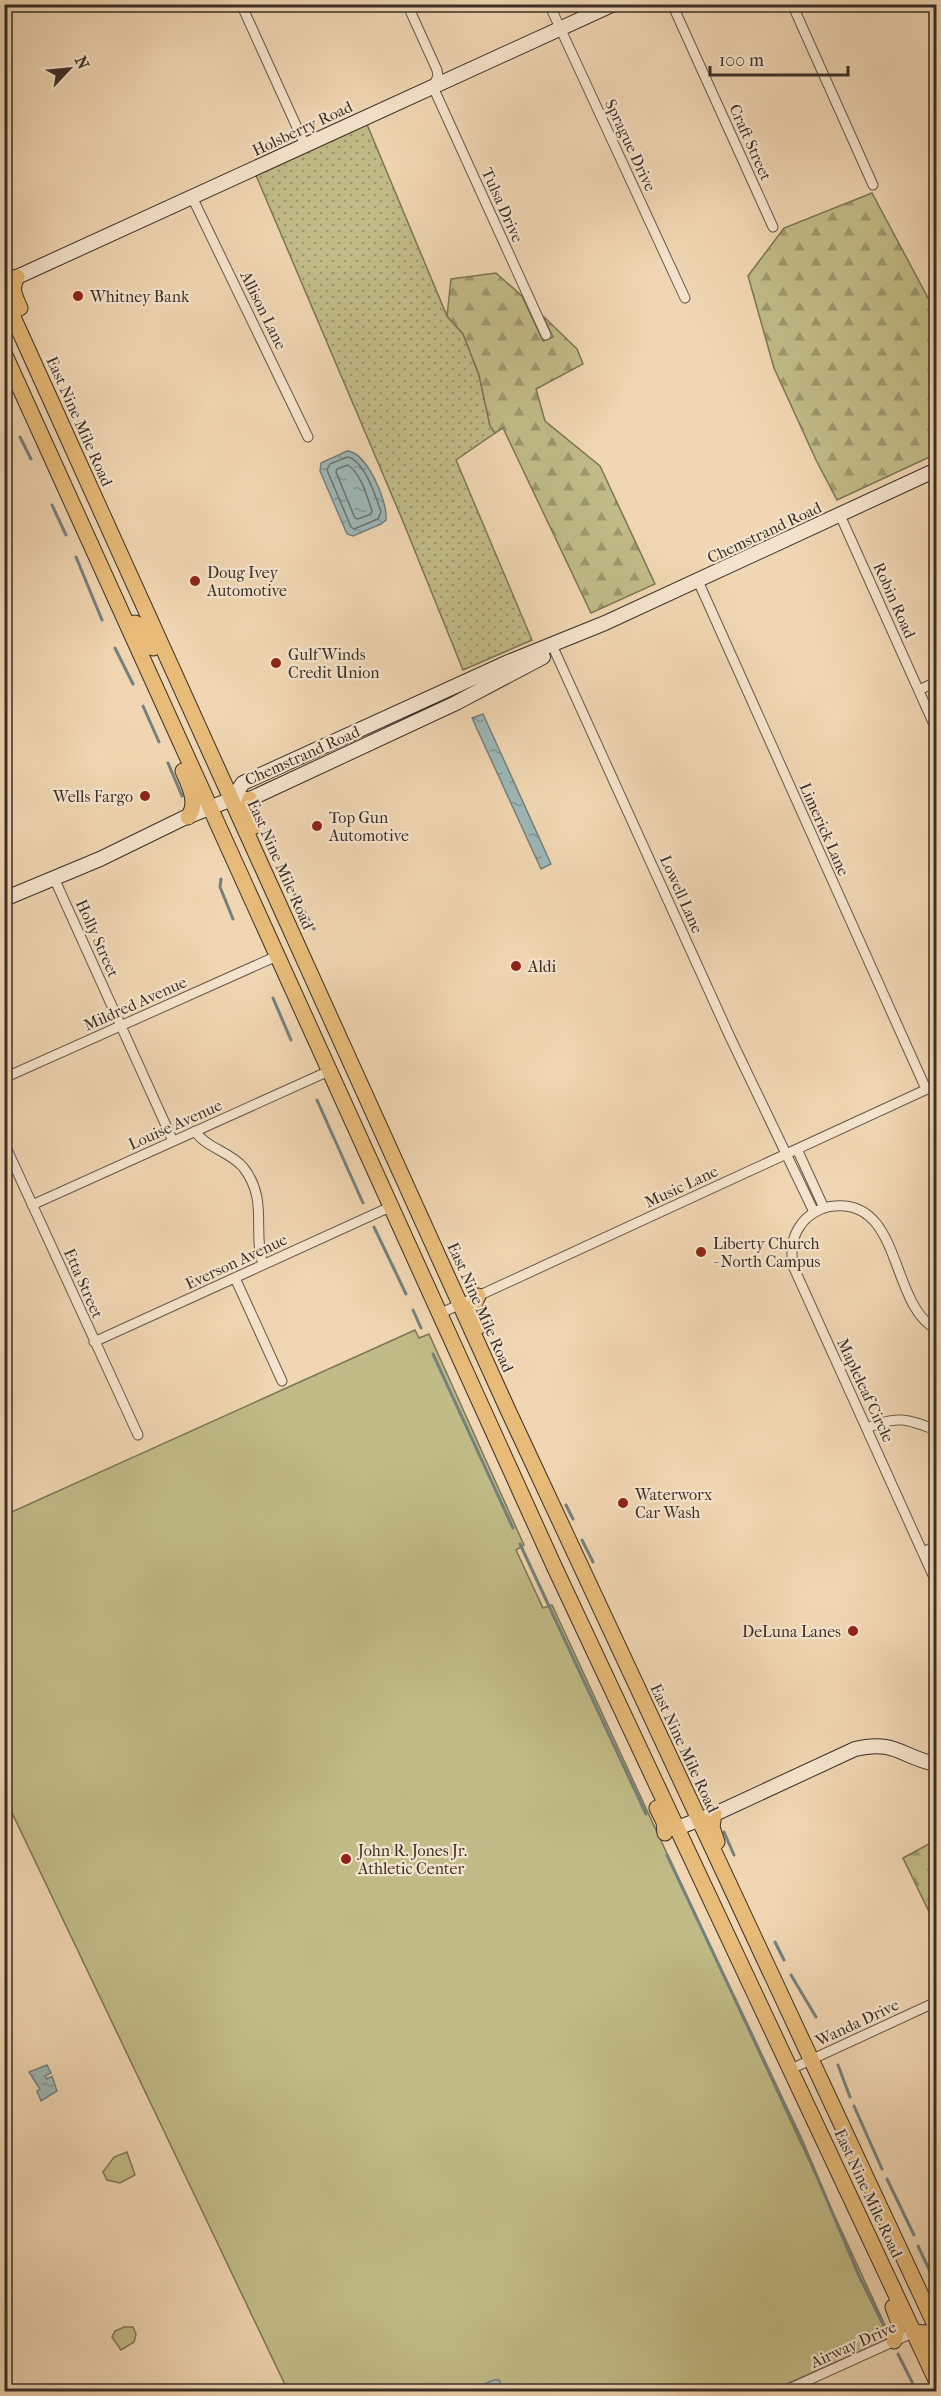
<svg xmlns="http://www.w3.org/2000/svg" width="941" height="2396" font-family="'IM FELL French Canon',serif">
	<defs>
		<pattern id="grass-dots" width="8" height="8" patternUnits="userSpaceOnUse" patternTransform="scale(1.5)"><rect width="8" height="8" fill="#c1bc87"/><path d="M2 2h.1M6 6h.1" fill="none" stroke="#9e996e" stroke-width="1.8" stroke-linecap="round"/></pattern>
		<pattern id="forest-firs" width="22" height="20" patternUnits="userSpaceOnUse" patternTransform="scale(1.5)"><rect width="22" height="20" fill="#c1bc87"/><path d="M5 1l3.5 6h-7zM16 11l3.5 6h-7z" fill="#9e996e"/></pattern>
		<pattern id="water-ripples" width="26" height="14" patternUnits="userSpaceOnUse" patternTransform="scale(1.5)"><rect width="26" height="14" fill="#9eb7b7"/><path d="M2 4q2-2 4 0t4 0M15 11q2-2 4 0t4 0" fill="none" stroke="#829595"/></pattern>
	</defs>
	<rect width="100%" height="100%" fill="#f0d6b2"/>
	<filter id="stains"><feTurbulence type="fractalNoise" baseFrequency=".00333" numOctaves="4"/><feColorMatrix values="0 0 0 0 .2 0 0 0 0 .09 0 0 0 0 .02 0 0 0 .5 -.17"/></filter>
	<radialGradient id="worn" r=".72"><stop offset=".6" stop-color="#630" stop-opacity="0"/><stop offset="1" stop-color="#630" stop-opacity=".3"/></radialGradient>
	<path fill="url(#grass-dots)" stroke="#7c7656" stroke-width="1.5" d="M366,122L447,316L463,334L479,375L490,425L495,433L456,460L532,640L463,670L402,519L255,173Z"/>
	<path fill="url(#forest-firs)" stroke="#7c7656" stroke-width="1.5" d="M872,193L936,313V454L837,500L816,460L774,368L748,276L784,228Z
		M496,273L522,296L543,341L553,337L543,316L577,349L583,364L536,389L545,421L600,466L655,584L591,613L503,428L495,433L490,426L479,375L463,334L447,316L451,279Z
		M936,1840V1926L903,1858Z"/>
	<path fill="#c1bc87" stroke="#7c7656" stroke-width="1.5" d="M415,1330L419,1338L429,1334L524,1545L516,1550L543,1608L552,1605L891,2338L771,2391H288L5,1798V1515Z
		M127,2152L135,2175L120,2183L107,2180L103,2172L114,2157Z
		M124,2327H133L136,2334L134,2342L121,2350L112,2337L115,2331Z"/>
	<path fill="url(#water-ripples)" stroke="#75817d" stroke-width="1.5" d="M347,451C367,452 388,502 386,520L381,524L353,536L347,534L320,471L321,463Z
		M483,714L551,864L541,869L472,718Z
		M47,2065L51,2073L45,2076L47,2079L52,2076L57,2091L41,2101L37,2091L40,2089L29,2072Z
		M494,2380H499L505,2391H467Z"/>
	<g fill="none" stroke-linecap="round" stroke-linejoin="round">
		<path stroke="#6b736e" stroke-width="1.5" d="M347,457C364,459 376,497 381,512L378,519L354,529L351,527L327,470L330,464Z
			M348,465C361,474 367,496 372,511L371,514L358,519L355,518L336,472L337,469Z"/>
		<path stroke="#75817d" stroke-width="3" d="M4,403L6,406
			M20,437L31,459
			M52,505L66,535
			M76,557L102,620
			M115,648L133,684
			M143,706L159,742
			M168,763L182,796
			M270,834L275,849
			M221,879L220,887L233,919
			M286,879L314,929
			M273,998L291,1040
			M317,1100L363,1203
			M374,1227L406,1294
			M413,1310L421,1328
			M433,1354L513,1528
			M566,1505L573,1519
			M582,1540L593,1562
			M520,1544L646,1814
			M724,1832L734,1855
			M667,1855L803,2143L859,2276L886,2330
			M775,1942L784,1960
			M791,1975L816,2017
			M838,2065L850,2097
			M854,2106L882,2169
			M887,2179L914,2235
			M918,2246L936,2284
			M898,2354L917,2392"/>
		<defs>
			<path id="street" d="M241,4L305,145
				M407,4L437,70L438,76L433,87L546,335
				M549,4L685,298
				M672,4L773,227
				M792,4L873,185
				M192,197L308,437
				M840,515L936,729
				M698,581L926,1089
				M552,645L730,1037L814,1212
				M919,690L936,682
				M54,878L173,1141
				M4,1078L277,956
				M195,1131C206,1148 229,1151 243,1167C269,1200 252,1230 263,1265
				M4,1143L138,1435
				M797,1149L824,1208
				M32,1205L329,1071
				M235,1278L282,1381
				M439,1314L936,1085
				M936,1329C890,1305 902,1199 834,1206C821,1207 807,1215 800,1226C791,1239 791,1252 793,1266L936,1582
				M94,1342L390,1207
				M867,1428C897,1415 907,1419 936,1430
				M923,1552L936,1546
				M4,1849L7,1848
				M791,2069L936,2002
				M782,2392L917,2331"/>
			<path id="secondary" d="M4,283L614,4
				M232,799L243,783L506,663L605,623L936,470
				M4,899L100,859L184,818L232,799H250L456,703L543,657
				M677,1828L717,1813L855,1749C895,1739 903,1758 936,1764"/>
			<path id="primary" d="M17,277C10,290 15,296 20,308
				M4,297L507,1408L936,2327
				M4,353L554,1566L936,2380
				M135,623C144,627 148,638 153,648
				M183,771C189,785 199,803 188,817
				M250,799L246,811L253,827
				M478,1296C472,1308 473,1315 478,1327
				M657,1808L664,1822L665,1833
				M714,1814L712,1827L717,1842
				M893,2307L899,2323L894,2341
				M914,2332L926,2333L936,2347"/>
		</defs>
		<use href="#street" stroke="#665949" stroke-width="11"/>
		<use href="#secondary" stroke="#382f26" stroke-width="16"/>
		<use href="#primary" stroke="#382f26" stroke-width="17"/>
		<use href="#street" stroke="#f5e4cd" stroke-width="9"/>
		<use href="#secondary" stroke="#f5e4cd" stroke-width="14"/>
		<use href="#primary" stroke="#e8bb79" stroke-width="15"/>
	</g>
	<g fill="#8f2418" stroke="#f5e4cd" stroke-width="2">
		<circle cx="78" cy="296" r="6"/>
		<circle cx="195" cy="581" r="6"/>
		<circle cx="276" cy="663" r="6"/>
		<circle cx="145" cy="796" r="6"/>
		<circle cx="317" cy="826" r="6"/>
		<circle cx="516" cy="966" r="6"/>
		<circle cx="701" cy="1252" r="6"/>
		<circle cx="623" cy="1503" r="6"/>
		<circle cx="853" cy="1631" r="6"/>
		<circle cx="346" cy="1859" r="6"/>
	</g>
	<g text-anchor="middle" stroke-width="4.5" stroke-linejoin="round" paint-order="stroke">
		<g font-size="16" fill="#382f26" stroke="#f5e4cd">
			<text transform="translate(302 128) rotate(-25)" y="6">Holsberry Road</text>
			<text transform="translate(751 142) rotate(66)" y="6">Craft Street</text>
			<text transform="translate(631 145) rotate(65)" y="6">Sprague Drive</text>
			<text transform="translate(503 205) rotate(66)" y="6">Tulsa Drive</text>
			<text transform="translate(264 310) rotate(64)" y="6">Allison Lane</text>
			<text transform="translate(80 421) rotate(66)" y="6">East Nine Mile Road</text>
			<text transform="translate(764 532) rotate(-25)" y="6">Chemstrand Road</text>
			<text transform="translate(895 600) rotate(66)" y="6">Robin Road</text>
			<text transform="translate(302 755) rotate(-24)" y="6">Chemstrand Road</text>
			<text transform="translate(825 829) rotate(66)" y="6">Limerick Lane</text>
			<text transform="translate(281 864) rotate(66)" y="6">East Nine Mile Road</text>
			<text transform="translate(682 894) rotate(66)" y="6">Lowell Lane</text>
			<text transform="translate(98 938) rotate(66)" y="6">Holly Street</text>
			<text transform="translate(135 1003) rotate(-24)" y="6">Mildred Avenue</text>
			<text transform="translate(175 1124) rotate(-24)" y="6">Louise Avenue</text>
			<text transform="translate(681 1186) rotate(-25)" y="6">Music Lane</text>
			<text transform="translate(236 1261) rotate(-25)" y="6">Everson Avenue</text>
			<text transform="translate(84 1283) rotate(66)" y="6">Etta Street</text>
			<text transform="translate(481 1307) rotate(66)" y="6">East Nine Mile Road</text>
			<text transform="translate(866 1390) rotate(65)" y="6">Mapleleaf Circle</text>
			<text transform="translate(685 1748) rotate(65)" y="6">East Nine Mile Road</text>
			<text transform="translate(857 2022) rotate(-25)" y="6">Wanda Drive</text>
			<text transform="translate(869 2193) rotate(65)" y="6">East Nine Mile Road</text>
			<text transform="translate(853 2344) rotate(-24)" y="6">Airway Drive</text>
		</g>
		<g font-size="16" fill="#382f26" stroke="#f5e4cd" text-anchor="start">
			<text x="90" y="302">Whitney Bank</text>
			<text x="207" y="578">Doug Ivey<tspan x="207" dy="18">Automotive</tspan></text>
			<text x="288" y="660">Gulf Winds<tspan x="288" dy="18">Credit Union</tspan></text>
			<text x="133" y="802" text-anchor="end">Wells Fargo</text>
			<text x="329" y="823">Top Gun<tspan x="329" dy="18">Automotive</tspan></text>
			<text x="528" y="972">Aldi</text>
			<text x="713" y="1249">Liberty Church<tspan x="713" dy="18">- North Campus</tspan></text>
			<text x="635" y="1500">Waterworx<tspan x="635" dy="18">Car Wash</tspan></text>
			<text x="841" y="1637" text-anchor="end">DeLuna Lanes</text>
			<text x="358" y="1856">John R. Jones Jr.<tspan x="358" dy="18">Athletic Center</tspan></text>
		</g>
	</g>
	<rect width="941" height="2396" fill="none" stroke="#f0d6b2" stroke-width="24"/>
	<rect x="6" y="6" width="929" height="2384" fill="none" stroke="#382f26" stroke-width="3"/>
	<rect x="12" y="12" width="917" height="2372" fill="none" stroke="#382f26" stroke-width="1.5"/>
	<g transform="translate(69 69) rotate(64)" stroke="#f5e4cd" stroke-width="4.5" paint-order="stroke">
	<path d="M0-4.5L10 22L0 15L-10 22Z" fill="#382f26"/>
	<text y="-9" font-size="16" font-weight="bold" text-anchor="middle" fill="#382f26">N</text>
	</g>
	<path d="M710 66v9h138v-9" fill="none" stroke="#382f26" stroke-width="3"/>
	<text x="719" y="66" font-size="18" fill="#382f26" stroke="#f5e4cd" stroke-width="4.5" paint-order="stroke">100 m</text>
	<rect width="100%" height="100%" filter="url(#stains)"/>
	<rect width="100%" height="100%" fill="url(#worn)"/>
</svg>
